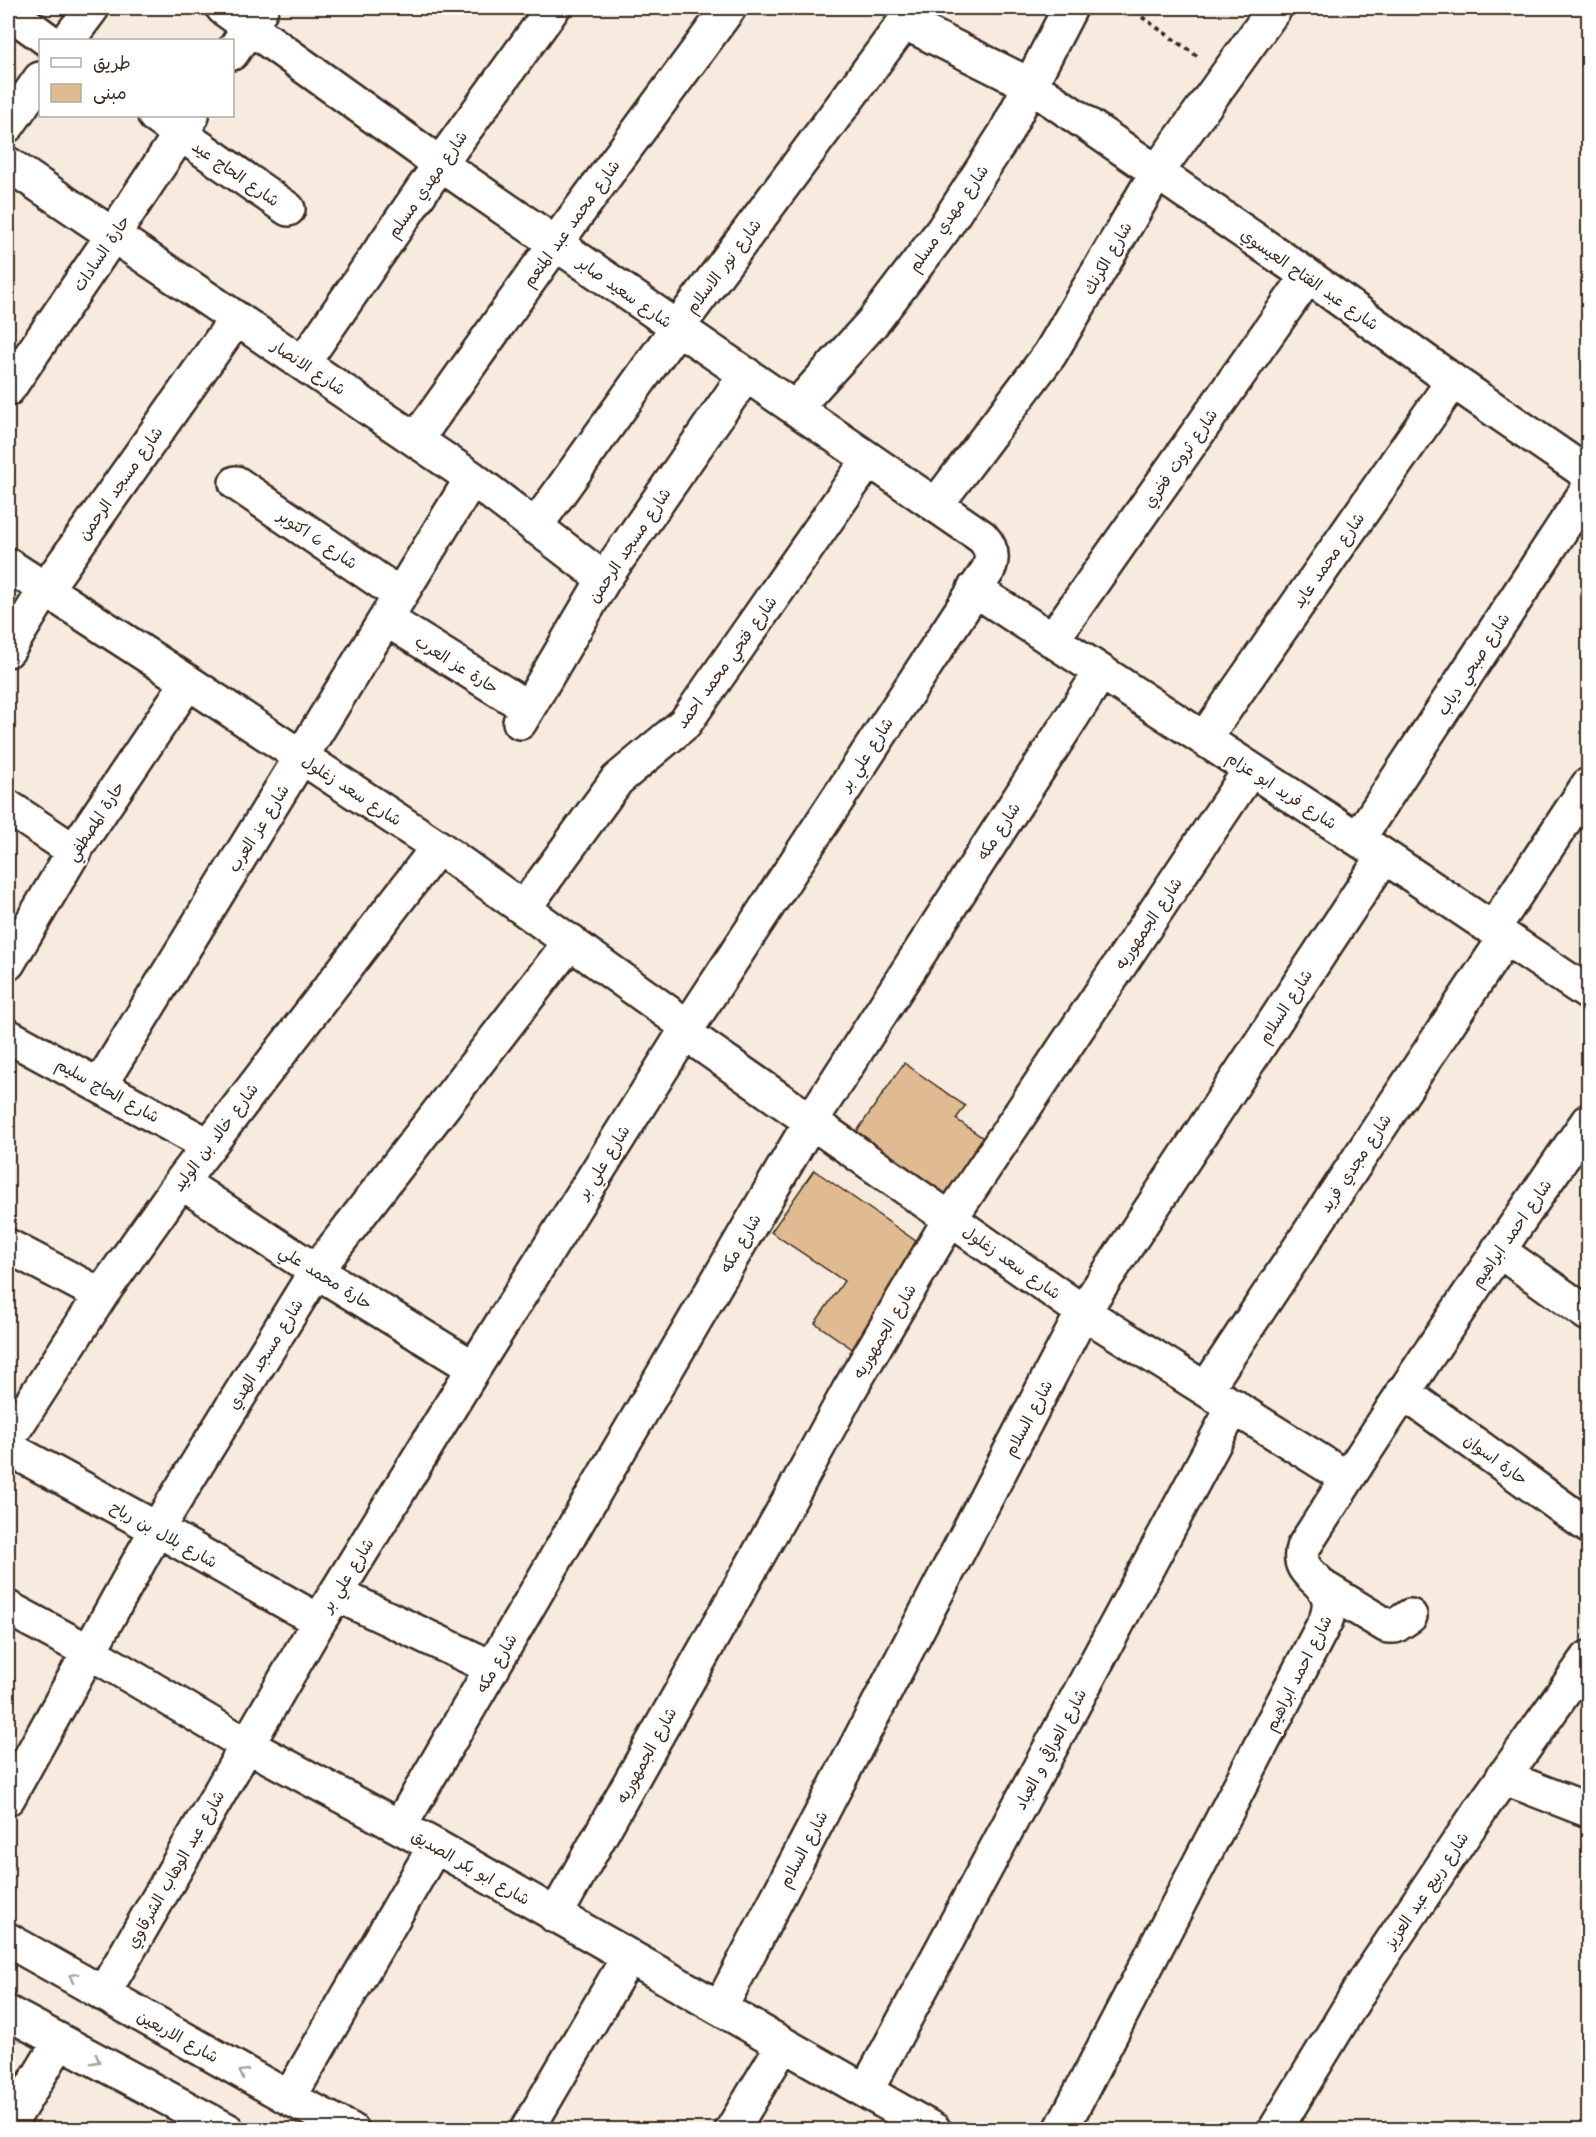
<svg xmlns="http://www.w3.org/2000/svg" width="1596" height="2137" font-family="'Architects Daughter','Playpen Sans Arabic',sans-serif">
	<rect width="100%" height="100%" fill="#f6ebde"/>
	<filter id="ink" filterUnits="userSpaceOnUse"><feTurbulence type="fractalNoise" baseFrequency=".0167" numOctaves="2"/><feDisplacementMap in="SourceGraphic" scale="12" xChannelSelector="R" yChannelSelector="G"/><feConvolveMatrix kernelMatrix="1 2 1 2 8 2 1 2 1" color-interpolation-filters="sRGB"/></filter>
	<g filter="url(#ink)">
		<path fill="#e0bb91" stroke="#3b2a1e" stroke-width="1.5" d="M904,1063L965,1106L956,1119L996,1147L954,1206L853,1137Z
			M814,1170L933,1253L861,1355L815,1323L844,1281L771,1232Z"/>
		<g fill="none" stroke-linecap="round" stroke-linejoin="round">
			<defs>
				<path id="minor" d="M8,11L48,40
					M904,22L1030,85L1308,276L1453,381L1588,474
					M68,40L92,8
					M232,53L261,9
					M155,116L288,209
					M8,125L40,79
					M8,164L472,478L604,579
					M303,363L440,164L553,8
					M8,389L113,235L192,116
					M796,407L873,322L943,230L1005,134L1070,8
					M416,440L555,244L729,8
					M236,483L400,595
					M936,505L1050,354L1157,172L1275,8
					M535,527L677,328L915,8
					M8,565L188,682L438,847L688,1027
					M974,589L1384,856L1588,993
					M386,619L528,708
					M1052,640L1308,276
					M8,650L45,590L236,319
					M520,722L604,579L746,374
					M1204,739L1453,381
					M8,807L74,851
					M1358,839L1588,489
					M524,908L617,780L685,723L869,459
					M1493,929L1588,785
					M8,963L74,851L188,682
					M685,1033L1083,1312L1347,1478
					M8,1036L208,1145
					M100,1085L472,478
					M181,1182L316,1271L474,1368
					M8,1246L101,1295
					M1498,1250L1588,1314
					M1206,1389L1505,938
					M1403,1392L1588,1526
					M8,1439L101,1295L181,1182L438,847
					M8,1448L157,1529L319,1621
					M1326,1589L1387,1626H1395L1410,1616
					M336,1594L493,1668
					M8,1608L90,1652L247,1745L435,1846L934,2130
					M1503,1777L1588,1810
					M8,1798L157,1529L316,1271L571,941
					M400,1826L811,1121L1101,672
					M555,1916L787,1504L848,1392L950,1219L1250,770
					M8,1940L289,2098L351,2130
					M103,1994L319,1621L474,1368L688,1027L988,570C994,557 992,548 982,537L440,164L223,8
					M720,2008L1083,1312L1384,856
					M8,2013L227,2130
					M866,2091L1234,1406
					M289,2098L435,1846
					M8,2127L60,2041
					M527,2130L629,1956
					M732,2130L783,2045
					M1061,2130L1326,1620C1342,1577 1293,1582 1303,1548C1395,1403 1490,1261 1588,1121
					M1275,2130L1366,1980L1481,1809L1588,1658"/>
			</defs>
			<use href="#minor" stroke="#3b2a1e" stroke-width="38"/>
			<path stroke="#3b2a1e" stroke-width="4" stroke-dasharray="4.5 4.5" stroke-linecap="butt" d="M1142,17L1197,56"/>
			<use href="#minor" stroke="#fff" stroke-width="33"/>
		</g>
		<defs><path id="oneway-chevron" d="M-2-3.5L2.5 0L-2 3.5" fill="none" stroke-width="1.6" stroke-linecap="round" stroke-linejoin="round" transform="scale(1.5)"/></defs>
		<g stroke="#a79f9a">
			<use href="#oneway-chevron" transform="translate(73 1977) rotate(-151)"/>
			<use href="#oneway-chevron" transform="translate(96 2060) rotate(28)"/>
			<use href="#oneway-chevron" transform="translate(243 2073) rotate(-151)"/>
		</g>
	</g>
	<g text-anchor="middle" stroke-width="4.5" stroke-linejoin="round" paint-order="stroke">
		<g font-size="16" fill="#3b2a1e" stroke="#fff">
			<text transform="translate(236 173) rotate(35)" y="6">شارع الحاج عيد</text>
			<text transform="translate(427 184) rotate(-55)" y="6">شارع مهدي مسلم</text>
			<text transform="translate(948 218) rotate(-55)" y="6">شارع مهدي مسلم</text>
			<text transform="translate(571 223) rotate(-54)" y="6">شارع محمد عبد المنعم</text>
			<text transform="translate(101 253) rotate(-56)" y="6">حارة السادات</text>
			<text transform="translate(1107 258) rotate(-60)" y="6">شارع الكرنك</text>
			<text transform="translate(723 266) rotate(-53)" y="6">شارع نور الاسلام</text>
			<text transform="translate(1310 279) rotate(35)" y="6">شارع عبد الفتاح العيسوي</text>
			<text transform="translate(625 292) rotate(35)" y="6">شارع سعيد صابر</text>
			<text transform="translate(309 367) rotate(34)" y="6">شارع الانصار</text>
			<text transform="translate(1180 458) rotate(-55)" y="6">شارع ثروت فخري</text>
			<text transform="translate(120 483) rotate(-55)" y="6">شارع مسجد الرحمن</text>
			<text transform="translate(318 539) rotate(34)" y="6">شارع 6 اكتوبر</text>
			<text transform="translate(629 545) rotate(-56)" y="6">شارع مسجد الرحمن</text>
			<text transform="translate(1328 560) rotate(-55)" y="6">شارع محمد عايد</text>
			<text transform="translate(726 662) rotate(-54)" y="6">شارع فتحي محمد احمد</text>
			<text transform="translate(457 664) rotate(32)" y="6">حارة عز العرب</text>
			<text transform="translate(1473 664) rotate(-57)" y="6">شارع صبحي دياب</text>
			<text transform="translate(866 754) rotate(-57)" y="6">شارع علي بر</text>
			<text transform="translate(352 790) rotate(33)" y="6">شارع سعد زغلول</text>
			<text transform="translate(1282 790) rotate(33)" y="6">شارع فريد ابو عزام</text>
			<text transform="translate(95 821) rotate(-57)" y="6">حارة المصطفي</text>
			<text transform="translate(258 828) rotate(-58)" y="6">شارع عز العرب</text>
			<text transform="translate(998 831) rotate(-57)" y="6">شارع مكه</text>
			<text transform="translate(1148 923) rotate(-56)" y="6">شارع الجمهوريه</text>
			<text transform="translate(1285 1006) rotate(-57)" y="6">شارع السلام</text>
			<text transform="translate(108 1090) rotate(29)" y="6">شارع الحاج سليم</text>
			<text transform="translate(215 1137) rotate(-53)" y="6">شارع خالد بن الوليد</text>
			<text transform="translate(603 1162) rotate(-58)" y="6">شارع علي بر</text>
			<text transform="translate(1355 1163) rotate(-56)" y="6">شارع مجدي فريد</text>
			<text transform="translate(1511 1233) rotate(-55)" y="6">شارع احمد ابراهيم</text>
			<text transform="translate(740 1243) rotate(-60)" y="6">شارع مكه</text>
			<text transform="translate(1012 1262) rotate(35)" y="6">شارع سعد زغلول</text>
			<text transform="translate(326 1277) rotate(32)" y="6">حارة محمد علي</text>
			<text transform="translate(884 1331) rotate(-59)" y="6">شارع الجمهوريه</text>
			<text transform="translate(265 1354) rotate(-58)" y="6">شارع مسجد الهدي</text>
			<text transform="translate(1028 1418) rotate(-62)" y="6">شارع السلام</text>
			<text transform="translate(1496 1459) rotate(36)" y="6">حارة اسوان</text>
			<text transform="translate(164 1534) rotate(29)" y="6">شارع بلال بن رباح</text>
			<text transform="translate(347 1575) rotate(-58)" y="6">شارع علي بر</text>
			<text transform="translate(496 1663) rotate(-60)" y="6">شارع مكه</text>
			<text transform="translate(1298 1673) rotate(-63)" y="6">شارع احمد ابراهيم</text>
			<text transform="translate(1050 1749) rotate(-62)" y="6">شارع العراقي و العباد</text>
			<text transform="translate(646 1755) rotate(-61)" y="6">شارع الجمهوريه</text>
			<text transform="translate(803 1849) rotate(-62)" y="6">شارع السلام</text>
			<text transform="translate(471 1867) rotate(30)" y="6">شارع ابو بكر الصديق</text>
			<text transform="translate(175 1869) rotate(-60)" y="6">شارع عبد الوهاب الشرقاوي</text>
			<text transform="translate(1426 1890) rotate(-56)" y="6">شارع ربيع عبد العزيز</text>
			<text transform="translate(178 2036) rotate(29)" y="6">شارع الاربعين</text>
		</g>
	</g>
	<rect width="1596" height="2137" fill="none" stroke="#fff" stroke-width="30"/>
	<rect x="15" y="15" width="1566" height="2107" fill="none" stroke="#3b2a1e" stroke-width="2" filter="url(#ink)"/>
	<rect x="39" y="39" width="195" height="78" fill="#ffffff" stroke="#b1aaa5" stroke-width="1.5"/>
	<rect x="51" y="58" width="30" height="9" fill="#ffffff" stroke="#b1aaa5" stroke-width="1.5"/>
	<text x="93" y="69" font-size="18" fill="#3b2a1e">طريق</text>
	<rect x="51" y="84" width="30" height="18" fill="#e0bb91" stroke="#b1aaa5" stroke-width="1.5"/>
	<text x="93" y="99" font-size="18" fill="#3b2a1e">مبنى</text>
</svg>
